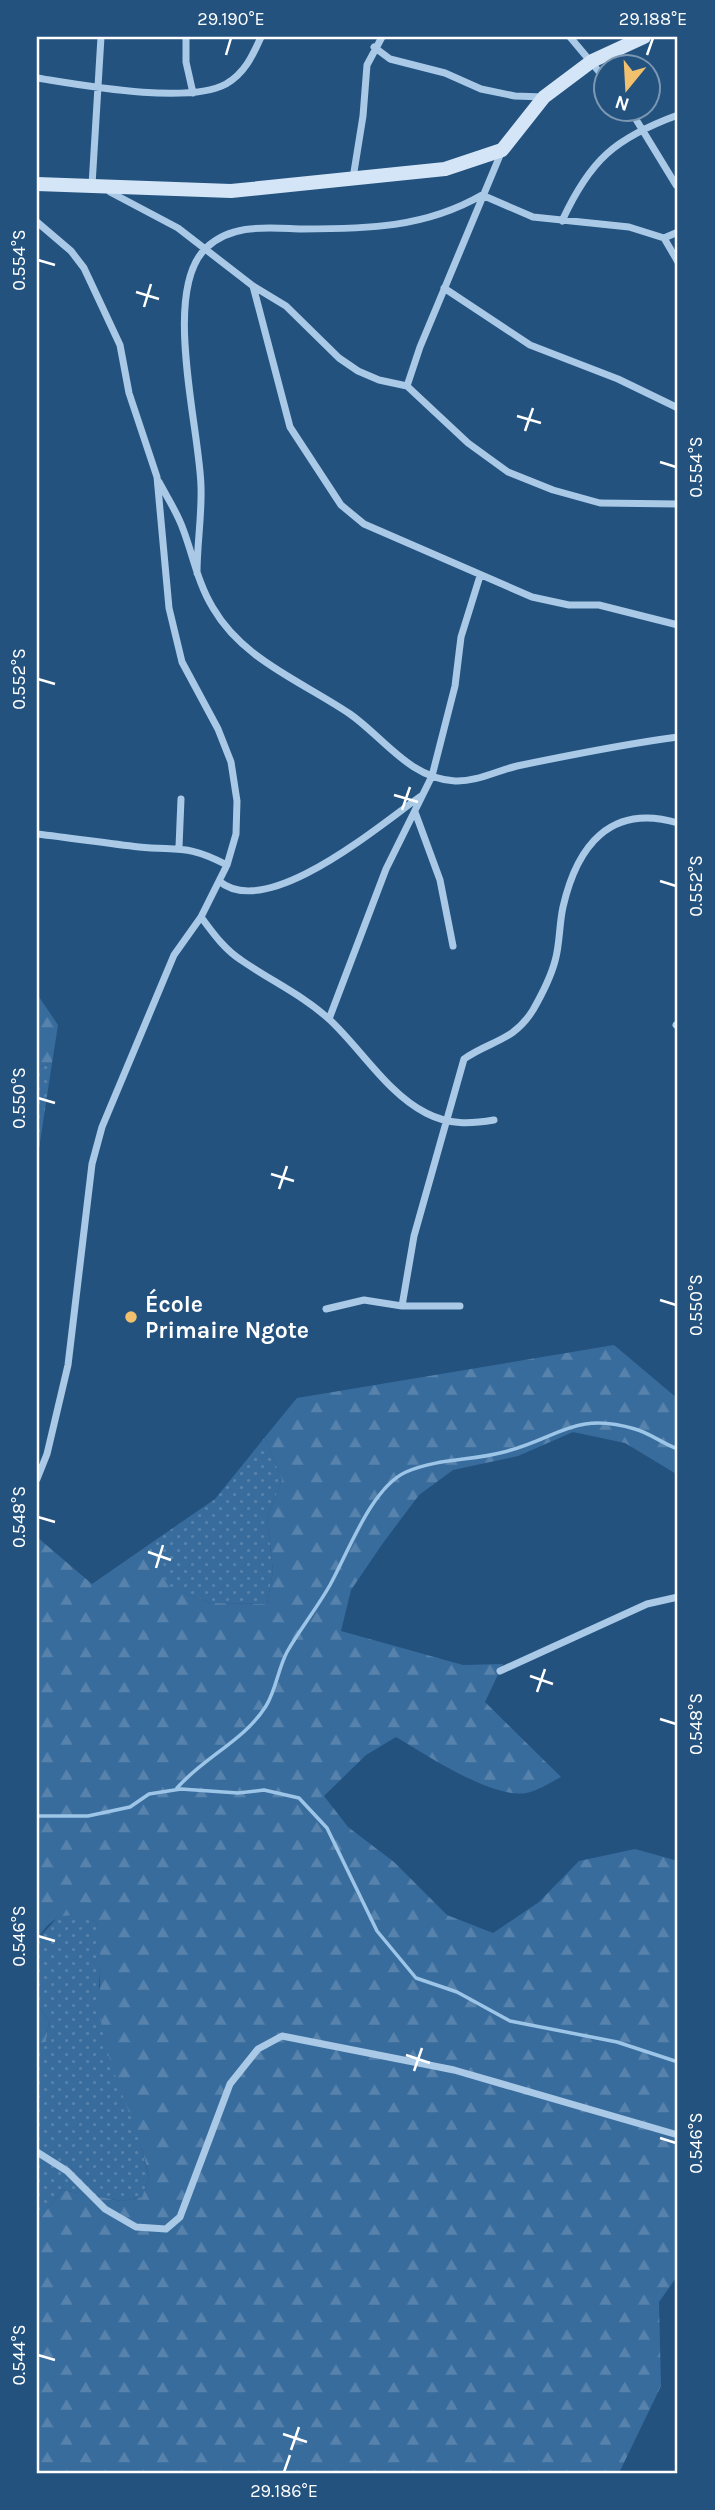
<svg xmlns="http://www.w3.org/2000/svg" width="715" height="2510" font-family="Karla,sans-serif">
	<defs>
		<pattern id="green-dots" width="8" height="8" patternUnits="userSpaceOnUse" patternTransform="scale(1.75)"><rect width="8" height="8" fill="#386c9d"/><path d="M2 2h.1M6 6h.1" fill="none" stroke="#5682ac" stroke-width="1.8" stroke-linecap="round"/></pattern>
		<pattern id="forest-firs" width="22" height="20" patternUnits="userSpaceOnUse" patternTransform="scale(1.75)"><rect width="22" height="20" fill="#386c9d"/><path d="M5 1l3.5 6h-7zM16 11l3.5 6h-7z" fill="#5682ac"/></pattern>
	</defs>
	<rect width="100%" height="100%" fill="#23527f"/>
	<path fill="url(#green-dots)" d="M52,1063L37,1162V1068Z
		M265,1437L282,1480L267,1518L273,1571L267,1604L211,1603L170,1588L144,1548L215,1499Z
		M78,1913L96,1922L102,1946L99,1986L149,2177L142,2197L122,2201L62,2190L37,2223V2049L46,2042L49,2022L37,2003V1940L58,1917Z"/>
	<path fill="url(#forest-firs)" d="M37,994L58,1025L52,1063L37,1068Z
		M614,1345L678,1399V1475L625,1443L573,1432L518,1456L453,1470L419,1495L383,1543L351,1590L341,1631L463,1665L503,1664L485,1702L561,1777C551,1782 538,1791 526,1793C492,1799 425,1754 396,1737L366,1755L324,1796L348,1827L394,1862L447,1915L493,1933L539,1902L579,1861L635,1849L678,1861V2275L659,2302L661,2386L619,2473H37V2223L62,2190L122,2201L142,2197L149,2177C139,2126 111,2078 102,2028C96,1993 105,1957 96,1922C70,1909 52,1914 37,1940V1537L92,1584L144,1548L171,1588L211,1603L267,1604L273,1571L267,1518L282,1480L265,1437L297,1398Z
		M37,2003L49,2022L46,2042L37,2049Z"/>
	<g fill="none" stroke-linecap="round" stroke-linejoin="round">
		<path stroke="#9dc5e7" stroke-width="3.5" d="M177,1788C204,1757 244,1741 266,1706C276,1690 278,1669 287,1652C300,1629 317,1608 330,1585C348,1553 371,1488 406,1472C438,1458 472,1461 504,1452C559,1438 574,1411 635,1429C650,1433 663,1444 678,1449
			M37,1816H88L130,1807L149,1794L181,1789L238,1793L264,1790L299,1798L327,1828L377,1931L416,1978L457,1992L510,2021L617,2042L678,2062"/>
		<path stroke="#a9c9e6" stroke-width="7" d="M186,37V62L193,93
			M570,37L606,80
			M374,47L390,59L445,73L481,89L515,96L544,97
			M37,78C81,85 187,105 226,84C245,73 253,55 261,37
			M629,108L676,185
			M353,178L363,116L367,65L382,37
			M92,185L101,37
			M110,192L178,228L253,286L286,306L339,358L358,371L379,380L407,386L468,443L508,472L553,490L600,503L678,504
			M562,221C590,160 615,138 678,115
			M37,222L71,251L84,268L120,345L129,393L157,477L169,608L182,662L218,729L231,762L237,801L236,834L227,865L201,917L174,955L102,1127L92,1164L68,1365L47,1454L37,1479
			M664,238L678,262
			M253,286L290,427L341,505L364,524L532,597L569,605H599L678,625
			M444,288L530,345L618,379L678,408
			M407,386L420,347L501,153
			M159,482C167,497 177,512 183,529C193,555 198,584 213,608C243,660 303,682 350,714C383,737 410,779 455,781C476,782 496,771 517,766C570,755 624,744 678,737
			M197,573C197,544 202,515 201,487C200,430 161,291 206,248C232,223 268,228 302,229C366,229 425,228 482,195L533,217L629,227L664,238L678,232
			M415,812L440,880L453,946
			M37,834C71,838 105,843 139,847C179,851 187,844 227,865
			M179,847L181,799
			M219,881C267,922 381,824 421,796
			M201,917C213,933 224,949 241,960C271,981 303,995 330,1020C361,1049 388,1094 426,1113C449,1125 470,1124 494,1120
			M329,1019L386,869L432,776L455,686L461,637L480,576
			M676,1025L678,1026
			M402,1306L414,1236L464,1059C491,1040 513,1042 533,1010C541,996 551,976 555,961C560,944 559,925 563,907C577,846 610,803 678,823
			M326,1309L364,1300L402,1306H460
			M500,1671L647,1604L678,1597
			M37,2152L67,2171L105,2209L136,2227L166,2229L180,2217L230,2084L258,2049L282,2036L454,2070L678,2135"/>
		<path stroke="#d3e5f6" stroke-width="14" d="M37,184L231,191L445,169L502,150L544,97L592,61L644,37"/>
	</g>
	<path fill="none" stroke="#fff" stroke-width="2.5" d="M226,55L231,38M647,55L653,38M38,260L55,265M136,292L159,299M144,307L151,284M517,416L541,423M525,431L533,408M660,462L676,467M38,679L55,684M394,795L418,802M402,810L410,787M660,881L676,886M38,1098L55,1103M271,1174L294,1181M279,1189L287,1166M660,1300L676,1305M38,1517L55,1522M148,1552L171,1560M156,1568L163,1545M530,1676L553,1684M537,1692L545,1669M660,1719L676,1724M38,1936L55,1941M406,2055L430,2063M414,2071L422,2048M660,2138L676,2143M38,2355L55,2360M283,2434L307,2442M291,2450L299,2427M284,2472L290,2455"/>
	<circle fill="#f1c16d" stroke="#23527f" stroke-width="2.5" cx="131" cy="1317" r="7"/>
	<g text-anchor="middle" stroke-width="7" stroke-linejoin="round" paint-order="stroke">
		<g font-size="23" font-weight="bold" fill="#fff" stroke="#23527f" text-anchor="start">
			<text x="145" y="1312">École<tspan x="145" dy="26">Primaire Ngote</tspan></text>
		</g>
	</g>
	<rect width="715" height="2510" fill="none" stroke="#23527f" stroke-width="77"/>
	<g transform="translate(627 88) rotate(198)"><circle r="33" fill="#23527f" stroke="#7b97b2" stroke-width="2"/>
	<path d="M0-5L12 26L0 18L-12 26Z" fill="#f1c16d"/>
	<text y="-10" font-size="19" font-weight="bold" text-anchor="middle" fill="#ffffff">N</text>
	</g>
	<rect x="38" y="38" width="638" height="2434" fill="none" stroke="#fff" stroke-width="2.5"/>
	<g font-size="18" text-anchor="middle" fill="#fff">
		<text x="231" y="25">29.190°E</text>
		<text x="653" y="25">29.188°E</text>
		<text transform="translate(19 260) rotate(-90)" y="6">0.554°S</text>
		<text transform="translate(696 467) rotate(-90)" y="6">0.554°S</text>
		<text transform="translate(19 679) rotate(-90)" y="6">0.552°S</text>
		<text transform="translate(696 886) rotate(-90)" y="6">0.552°S</text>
		<text transform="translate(19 1098) rotate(-90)" y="6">0.550°S</text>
		<text transform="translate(696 1305) rotate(-90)" y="6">0.550°S</text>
		<text transform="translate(19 1517) rotate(-90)" y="6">0.548°S</text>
		<text transform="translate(696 1724) rotate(-90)" y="6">0.548°S</text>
		<text transform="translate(19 1936) rotate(-90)" y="6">0.546°S</text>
		<text transform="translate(696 2143) rotate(-90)" y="6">0.546°S</text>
		<text transform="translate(19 2355) rotate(-90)" y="6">0.544°S</text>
		<text x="284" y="2497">29.186°E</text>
	</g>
</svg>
